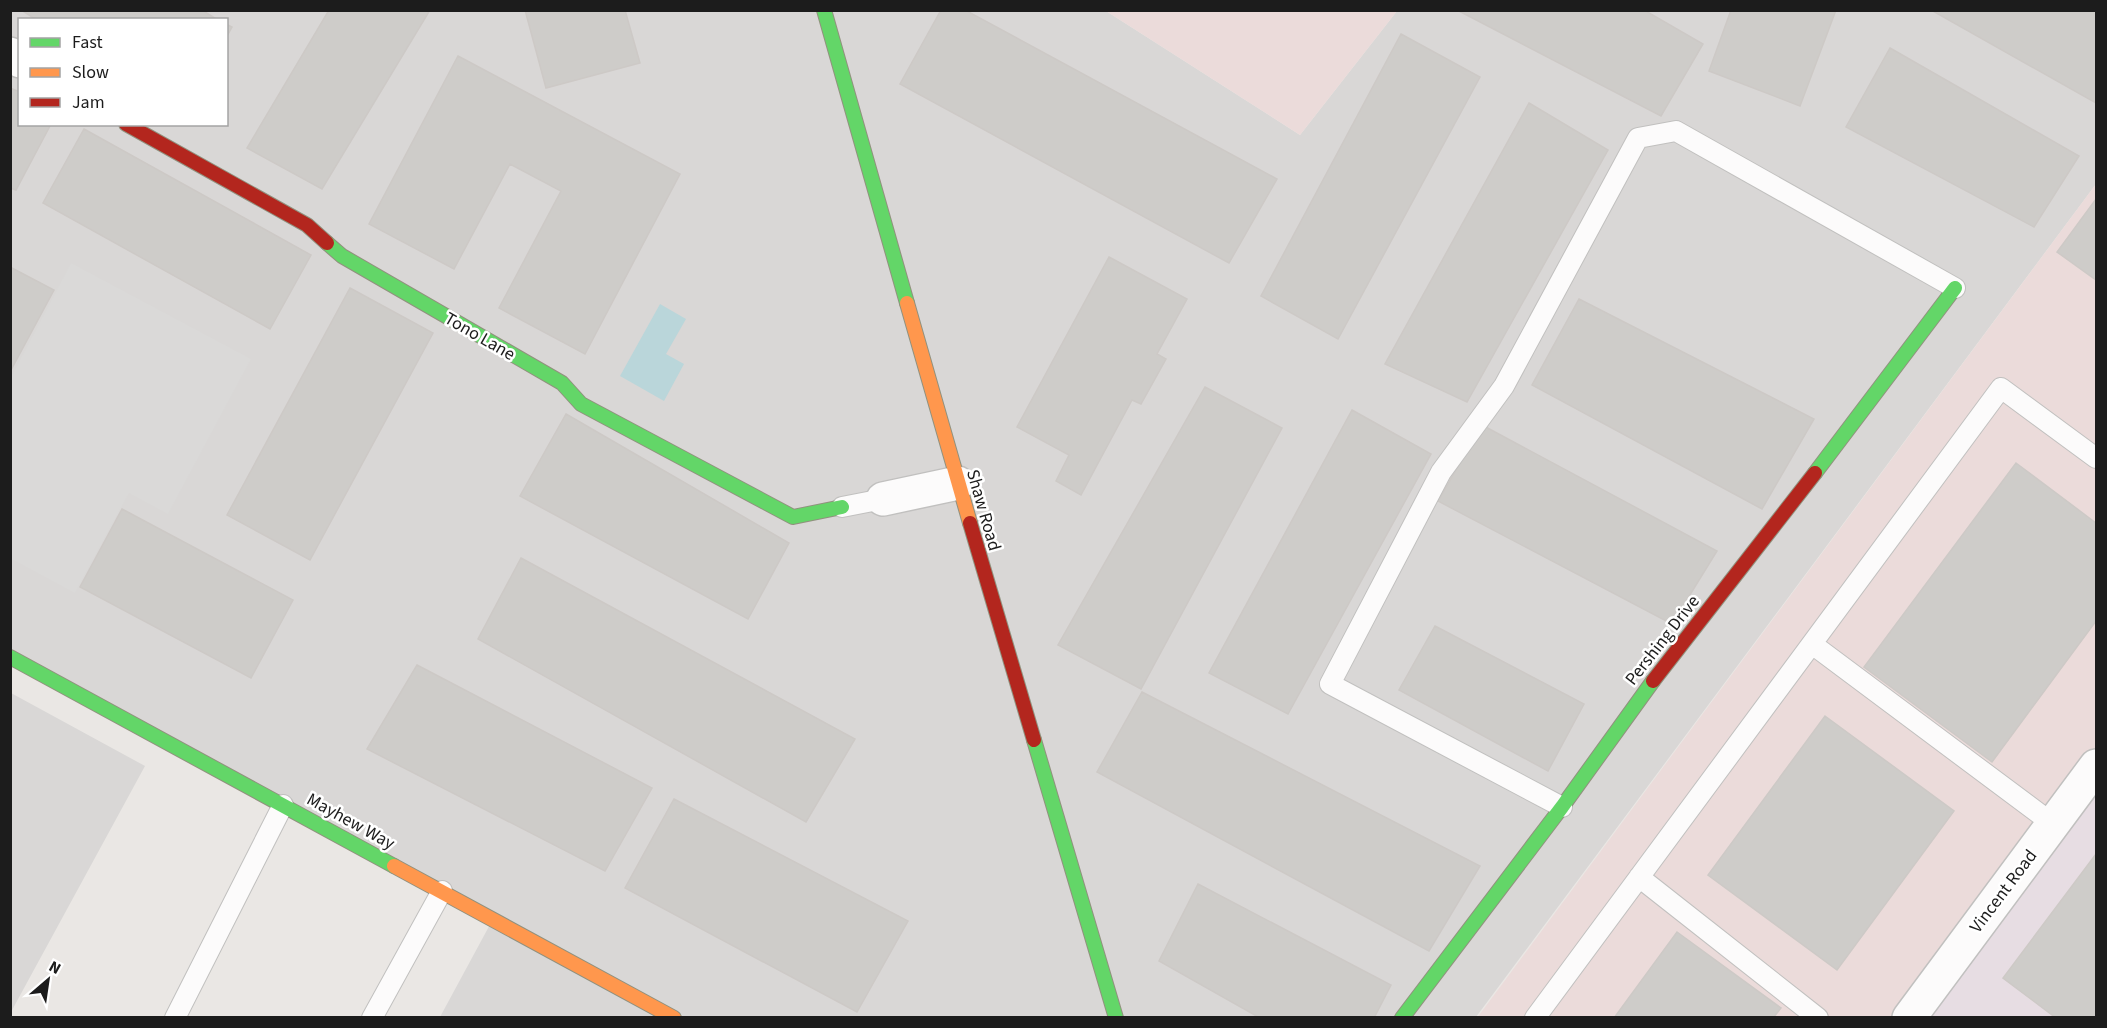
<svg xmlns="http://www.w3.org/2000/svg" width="2107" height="1028" font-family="'Source Sans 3',sans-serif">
	<rect width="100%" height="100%" fill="#eae7e4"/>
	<path fill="#d9d7d6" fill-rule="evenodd" d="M10,11H1106L1300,135L1397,11H2096V184L1476,1017H440L493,919L11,657ZM20,20H226V124H20Z
		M11,693L145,766L11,1012Z"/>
	<path fill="#ebdbda" d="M1106,11H1397L1300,135Z
		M2096,184V766L1909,1017L1477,1018Z"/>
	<path fill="#e7dde3" d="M2096,766V1017L1909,1018Z"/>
	<path fill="#dad9d8" d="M71,263L251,359L168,514L129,493L75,593L10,558L11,377Z"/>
	<path fill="#bad6da" d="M660,304L686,319L666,354L684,364L664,401L620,376Z"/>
	<path fill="#ceccc9" stroke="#cdc9c6" stroke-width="1.5" d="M21,10H202L218,20H37Z
		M329,10H430L322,189L247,148Z
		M525,10H625L640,63L546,88Z
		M941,10H965L1277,179L1229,263L900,84Z
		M1457,10H1644L1703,44L1661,116Z
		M1731,10H1836L1800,106L1709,71Z
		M1931,10H2096V103Z
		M226,24L232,27L226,38Z
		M1401,34L1480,77L1338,339L1261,296Z
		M1890,48L2079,156L2034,227L1846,127Z
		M458,56L680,174L585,354L499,308L561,191L510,164L454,269L369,224Z
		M10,88L20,92V124H51L16,190L10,188Z
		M1529,103L1608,150L1467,402L1385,364Z
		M84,129L311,255L270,329L43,203Z
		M2096,199V280L2057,252Z
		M1109,257L1187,299L1157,354L1166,359L1141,404L1132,400L1081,495L1056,481L1069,455L1017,427Z
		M10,267L54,290L11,370L10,369Z
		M350,288L433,333L310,560L227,515Z
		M1579,299L1814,419L1762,509L1532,385Z
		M1205,387L1282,428L1141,689L1058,645Z
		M1352,410L1431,454L1288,714L1209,673Z
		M566,414L789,543L748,619L520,496Z
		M1482,425L1717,551L1672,624L1438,501Z
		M2016,463L2096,523V621L1992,762L1864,667Z
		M122,509L293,600L251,678L80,587Z
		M521,558L855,739L806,822L478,639Z
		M1435,626L1584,704L1548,771L1399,690Z
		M417,665L652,788L605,871L367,749Z
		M1142,692L1480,866L1429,951L1097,772Z
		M1825,716L1954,811L1837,970L1708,875Z
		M674,799L908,921L857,1012L625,888Z
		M2096,854V1018H2056L2003,978Z
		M1198,884L1391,985L1374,1018H1260L1159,961Z
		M1677,932L1781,1008L1773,1018H1614Z"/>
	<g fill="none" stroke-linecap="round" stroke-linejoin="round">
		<defs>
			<path id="lane" d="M842,507L883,499
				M1812,644L2053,824
				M1562,807L1330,684L1441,472L1504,386L1638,138L1676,131L1955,288
				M1639,877L1818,1018
				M175,1018L283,805
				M372,1018L442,891
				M1535,1018L2001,388L2096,458"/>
			<path id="street" d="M10,54L20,61
				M883,499L958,483
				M1909,1018L2096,766"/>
			<path id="fast" d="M824,10L907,303
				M327,243L342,256L562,383L581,404L793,517L842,507
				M1815,473L1955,288
				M10,657L394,866
				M1034,740L1116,1018
				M1402,1018L1562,807L1653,681"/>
			<path id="slow" d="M907,303L970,523
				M394,866L674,1018"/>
			<path id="jam" d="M126,124L307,225L327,243
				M970,523L1034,740
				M1653,681L1815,473"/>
		</defs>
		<use href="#lane" stroke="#c1c0bf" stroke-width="22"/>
		<use href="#street" stroke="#c1c0bf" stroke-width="36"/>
		<use href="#fast" stroke="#91917e" stroke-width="16"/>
		<use href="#slow" stroke="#91917e" stroke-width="16"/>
		<use href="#jam" stroke="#91917e" stroke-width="16"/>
		<use href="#lane" stroke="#fcfbfb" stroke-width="20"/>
		<use href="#street" stroke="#fcfbfb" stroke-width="33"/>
		<use href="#fast" stroke="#63d668" stroke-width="14"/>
		<use href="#slow" stroke="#ff974d" stroke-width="14"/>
		<use href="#jam" stroke="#b3261e" stroke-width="14"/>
	</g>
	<g text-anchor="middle" stroke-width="5" stroke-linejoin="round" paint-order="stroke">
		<g font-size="18" fill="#1c1c1c" stroke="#fff">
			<text transform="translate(480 336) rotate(30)" y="6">Tono Lane</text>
			<text transform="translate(984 510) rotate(74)" y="6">Shaw Road</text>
			<text transform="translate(1662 640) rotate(-52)" y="6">Pershing Drive</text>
			<text transform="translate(351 821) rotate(29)" y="6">Mayhew Way</text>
			<text transform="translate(2003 891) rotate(-53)" y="6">Vincent Road</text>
		</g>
	</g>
	<rect width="2107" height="1028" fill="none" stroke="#1c1c1c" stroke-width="24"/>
	<rect x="18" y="18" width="210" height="108" fill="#ffffff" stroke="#a4a4a4" stroke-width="1.5"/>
	<rect x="30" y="38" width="30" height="9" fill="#63d668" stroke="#a4a4a4" stroke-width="1.5"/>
	<text x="72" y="48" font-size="18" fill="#1c1c1c">Fast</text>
	<rect x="30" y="68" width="30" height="9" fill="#ff974d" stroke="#a4a4a4" stroke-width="1.5"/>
	<text x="72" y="78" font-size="18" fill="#1c1c1c">Slow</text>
	<rect x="30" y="98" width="30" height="9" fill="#b3261e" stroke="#a4a4a4" stroke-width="1.5"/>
	<text x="72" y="108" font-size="18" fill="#1c1c1c">Jam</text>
	<g transform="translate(48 980) rotate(29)" stroke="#ffffff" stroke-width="4.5" paint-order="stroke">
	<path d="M0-4.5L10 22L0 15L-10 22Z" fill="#1c1c1c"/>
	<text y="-9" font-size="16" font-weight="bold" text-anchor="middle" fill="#1c1c1c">N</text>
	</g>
</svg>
